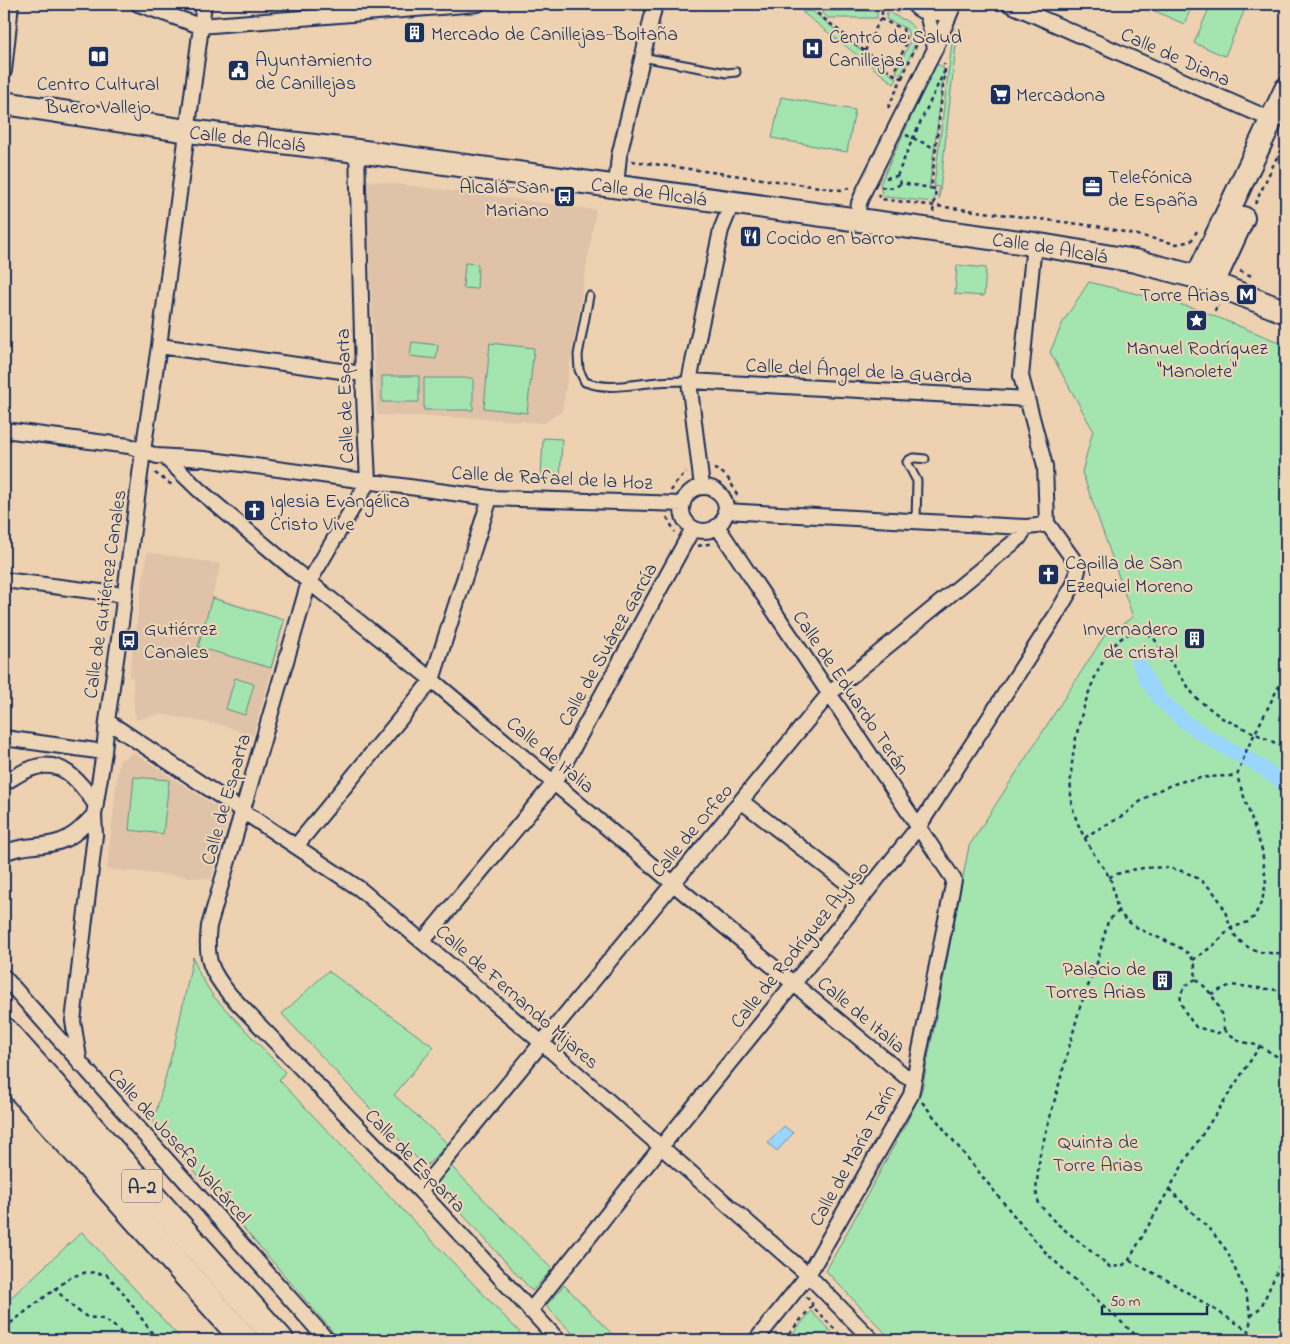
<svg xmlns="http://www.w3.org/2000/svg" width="1290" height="1344" font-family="'Indie Flower',sans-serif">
	<rect width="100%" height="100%" fill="#edd1b1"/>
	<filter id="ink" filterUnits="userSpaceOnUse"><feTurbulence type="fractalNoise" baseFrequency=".02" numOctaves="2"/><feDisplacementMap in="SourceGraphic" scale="10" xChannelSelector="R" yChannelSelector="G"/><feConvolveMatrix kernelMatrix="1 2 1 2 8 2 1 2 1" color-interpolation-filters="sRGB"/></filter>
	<g filter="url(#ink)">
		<path fill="#dfc2a8" d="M366,180L596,210L562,411L544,423L481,418L377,415Z
			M147,552L221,564L212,596L286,619L253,736L226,726L160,714L136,720L134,709L133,677H129Z
			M134,753L229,815L211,879L107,869L119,761Z"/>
		<path fill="#a4e5af" stroke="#608a86" d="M1139,4H1193L1184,24Z
			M1211,4H1247L1225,56L1194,43Z
			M812,11L897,79L894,84L802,12Z
			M821,11H877V18H828Z
			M887,12C894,16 903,18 909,23C925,35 907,61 901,75L896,72L910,42L907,29L886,19Z
			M958,28L939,199V187L934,186L953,35Z
			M936,64L943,67L944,73L929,189L935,190L934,202L886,197L882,195L880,184Z
			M781,97L855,110L847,152L772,138Z
			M465,263L478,264L477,289L463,288Z
			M957,265L986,268L984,296L955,294Z
			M1089,282L1194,308L1286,345V1340H892L826,1271L908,1120L922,1090L969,846L1105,635L1133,617L1082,472L1093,430L1050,352L1063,322Z
			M412,342L438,345L436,359L410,356Z
			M490,343L534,348L527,413L484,408Z
			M382,376H419V402H382Z
			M424,378H473V410H424Z
			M543,438L562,439L560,479L541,478Z
			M212,598L284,620L271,668L198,647Z
			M235,678L254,684L245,715L226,709Z
			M134,777L169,780L163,834L129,830Z
			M193,957L200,975L213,996L285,1072L279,1080L527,1340H340L153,1123L175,1042Z
			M328,971L434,1047L394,1095L448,1144L425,1167L282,1014Z
			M450,1165L552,1269L532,1291L436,1185Z
			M82,1232L182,1340H4V1304Z
			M564,1285L618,1340H579L546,1306Z
			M811,1311L839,1340H788Z"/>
		<path fill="#9ad5fb" stroke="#6793bc" d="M784,1126L793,1133L777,1151L768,1143Z"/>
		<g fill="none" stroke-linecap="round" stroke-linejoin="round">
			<path stroke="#9ad5fb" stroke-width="15" d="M1136,654L1146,679L1160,699L1185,722L1217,743L1255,763L1286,785"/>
			<defs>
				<path id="service" d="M642,57L727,73L736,72
					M589,296L578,355L579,370L585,382C607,390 627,385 649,383C662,381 676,381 689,381
					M916,521L917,481L907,462C912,456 918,458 925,459"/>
				<path id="minor" d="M138,4L200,26L478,4
					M913,4C924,17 942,16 953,4
					M1009,4L1272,120
					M927,13L935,48
					M4,71L11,4
					M357,151L363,374L368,482L309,582L209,926C205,959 210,971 230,995L420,1191L558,1340
					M616,186L619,156L655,4
					M857,219L859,203L865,189L935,49L954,4
					M159,346L363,374
					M689,381L1027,399
					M4,430L129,446L157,456L204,459L490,498L683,504
					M165,457L199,490L293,569L432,680L682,891L905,1076H915
					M702,487L689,381L721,230L732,203
					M682 509a22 22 0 1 1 44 0a22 22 0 1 1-44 0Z
					M725,511L1026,527L1037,526L1047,523
					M717,526L954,880L911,1095L808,1275L756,1340
					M4,580L125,595
					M107,721L360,889L542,1043L808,1275L872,1340
					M4,738L104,752
					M4,783C12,779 19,773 28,770C61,755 79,781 96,805
					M741,801L864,896
					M296,846L432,680L490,498
					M4,853C22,844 43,848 61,841C75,836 84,825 94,815
					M423,941L554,783L693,528
					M4,977L327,1340
					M80,1064L73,1021L95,835L94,815L104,752L107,721L119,639L143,451L159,346L204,4
					M420,1191L829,694L1019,538L1026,527
					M530,1311L661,1147L807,967L919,826L1056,615L1074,584L1078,570L1073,559L1047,523L1045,466L1021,376L1034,244"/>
				<g id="primary">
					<path id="s1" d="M4,103L188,131L357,151L1034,244L1135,261L1197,277L1286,312"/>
					<path d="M1197,277L1286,89"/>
					<path d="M1213,283L1243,218"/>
				</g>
				<path id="motorway" d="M4,1031L280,1340
					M4,1070L245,1340"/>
			</defs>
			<use href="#service" stroke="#1b2f5e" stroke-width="11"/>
			<use href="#minor" stroke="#1b2f5e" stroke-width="18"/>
			<use href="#primary" stroke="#1b2f5e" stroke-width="26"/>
			<use href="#motorway" stroke="#1b2f5e" stroke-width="30"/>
			<path stroke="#1b2f5e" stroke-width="2.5" stroke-dasharray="4 4" stroke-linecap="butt" d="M669,7L817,8
				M880,19L903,29L907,42L893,74
				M865,51L882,15V4
				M1283,72L1286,65
				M902,78L918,41
				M888,108L902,78L893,74L817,13V8C841,7 882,1 902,13
				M906,135L937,149
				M632,161L841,190L849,188
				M897,176L913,138L944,72
				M886,178L897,176L901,183L931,188
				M881,187C889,188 895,189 901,183
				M878,194L880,199L1102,227L1177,244L1191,241L1197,231
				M1255,204L1286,138
				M933,212L936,189L931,188L945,70L944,64
				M1240,271L1254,277
				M1215,311L1217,305L1219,306
				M714,469C728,473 732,485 738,497
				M155,473L172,485
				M671,491L675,484L686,472
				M667,517L675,532
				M698,546L713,543
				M1085,838C1097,828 1112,823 1125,814C1129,811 1133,807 1137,804C1169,780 1198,776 1236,776
				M1109,877C1150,861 1197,862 1221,903C1228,915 1229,931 1240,941C1252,953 1270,954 1286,953
				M1119,911L1108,921L1097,963L1080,1007L1040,1154L1036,1191L1039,1204L1054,1221L1110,1267L1122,1266L1129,1260L1185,1161L1260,1046
				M1193,960L1214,945L1231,928L1248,922L1254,917L1262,901L1266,883L1262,850L1237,776L1247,749L1286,672
				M1196,979C1170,992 1182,1009 1196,1027L1218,1033L1224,1030C1224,1011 1211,990 1196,979C1195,974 1196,965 1193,960C1185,941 1132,935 1119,911C1114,901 1114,888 1110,878C1107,873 1103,867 1099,862C1088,845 1076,825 1072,804C1065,761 1087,672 1118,641C1123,636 1131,633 1138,629L1153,637L1196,698L1222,718L1286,748
				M1211,994L1231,985L1286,991
				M1224,1030L1239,1041L1260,1046L1286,1062
				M922,1102L1020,1223L1048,1255L1141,1340
				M1169,1189L1213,1233L1227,1251L1246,1294L1251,1316L1249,1331L1250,1340
				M1130,1261L1169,1281L1249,1331
				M54,1288L74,1308L87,1317L103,1319L117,1328L127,1340
				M806,1297L812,1302V1306L845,1340
				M1251,1316L1261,1307L1286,1252
				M4,1328L71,1277L87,1272L106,1274L122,1291L157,1340
				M784,1340L812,1306"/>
			<use href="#service" stroke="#edd5b5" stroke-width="7"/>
			<use href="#minor" stroke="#edd5b5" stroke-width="14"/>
			<use href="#primary" stroke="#edd5b5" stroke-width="22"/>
			<use href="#motorway" stroke="#edd5b5" stroke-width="26"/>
		</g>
	</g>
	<defs>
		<symbol id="building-square" viewBox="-11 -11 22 22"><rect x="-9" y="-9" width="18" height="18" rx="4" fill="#1b2f5e" stroke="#edd5b5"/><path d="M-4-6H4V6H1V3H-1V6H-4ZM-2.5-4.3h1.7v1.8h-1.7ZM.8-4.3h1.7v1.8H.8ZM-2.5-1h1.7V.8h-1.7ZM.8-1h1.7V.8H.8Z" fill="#fff"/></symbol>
		<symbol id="hospital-square" viewBox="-11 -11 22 22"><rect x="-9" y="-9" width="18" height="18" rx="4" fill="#1b2f5e" stroke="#edd5b5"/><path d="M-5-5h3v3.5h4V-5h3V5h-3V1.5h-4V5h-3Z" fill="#fff"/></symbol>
		<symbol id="library-square" viewBox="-11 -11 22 22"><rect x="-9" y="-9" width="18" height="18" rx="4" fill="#1b2f5e" stroke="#edd5b5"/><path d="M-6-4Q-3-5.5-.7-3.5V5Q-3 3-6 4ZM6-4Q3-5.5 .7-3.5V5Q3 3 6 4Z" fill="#fff"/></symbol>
		<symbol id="civic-square" viewBox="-11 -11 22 22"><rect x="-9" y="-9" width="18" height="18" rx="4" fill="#1b2f5e" stroke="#edd5b5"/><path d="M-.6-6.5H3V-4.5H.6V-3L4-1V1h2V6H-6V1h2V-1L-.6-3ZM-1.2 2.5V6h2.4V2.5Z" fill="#fff"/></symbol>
		<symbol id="supermarket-square" viewBox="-11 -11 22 22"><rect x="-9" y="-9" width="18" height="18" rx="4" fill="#1b2f5e" stroke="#edd5b5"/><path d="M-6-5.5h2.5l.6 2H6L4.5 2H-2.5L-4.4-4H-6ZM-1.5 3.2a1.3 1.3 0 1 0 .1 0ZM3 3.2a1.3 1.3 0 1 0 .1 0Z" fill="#fff"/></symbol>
		<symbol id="office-square" viewBox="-11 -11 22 22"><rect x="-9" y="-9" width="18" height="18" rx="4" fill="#1b2f5e" stroke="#edd5b5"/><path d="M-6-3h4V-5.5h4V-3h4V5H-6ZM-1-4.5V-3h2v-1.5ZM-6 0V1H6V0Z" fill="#fff"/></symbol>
		<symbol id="bus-square" viewBox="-11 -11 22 22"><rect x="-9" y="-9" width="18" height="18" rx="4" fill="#1b2f5e" stroke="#edd5b5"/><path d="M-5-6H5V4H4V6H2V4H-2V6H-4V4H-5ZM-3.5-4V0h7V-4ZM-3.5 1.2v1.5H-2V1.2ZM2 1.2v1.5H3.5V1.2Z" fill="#fff"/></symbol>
		<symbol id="restaurant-square" viewBox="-11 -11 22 22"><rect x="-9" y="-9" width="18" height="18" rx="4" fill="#1b2f5e" stroke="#edd5b5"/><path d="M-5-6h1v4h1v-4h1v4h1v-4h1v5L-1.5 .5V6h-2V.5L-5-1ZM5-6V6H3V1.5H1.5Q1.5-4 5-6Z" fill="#fff"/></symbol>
		<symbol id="metro-square" viewBox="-11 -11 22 22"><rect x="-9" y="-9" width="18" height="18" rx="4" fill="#1b2f5e" stroke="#edd5b5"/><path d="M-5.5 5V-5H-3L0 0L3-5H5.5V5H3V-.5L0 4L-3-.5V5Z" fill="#fff"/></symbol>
		<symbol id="sight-square" viewBox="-11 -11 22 22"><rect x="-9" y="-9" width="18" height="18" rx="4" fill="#1b2f5e" stroke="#edd5b5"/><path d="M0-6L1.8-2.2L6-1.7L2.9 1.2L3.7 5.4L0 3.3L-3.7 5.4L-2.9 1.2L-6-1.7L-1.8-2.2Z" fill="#fff"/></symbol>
		<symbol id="church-square" viewBox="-11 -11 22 22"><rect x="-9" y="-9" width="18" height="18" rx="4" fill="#1b2f5e" stroke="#edd5b5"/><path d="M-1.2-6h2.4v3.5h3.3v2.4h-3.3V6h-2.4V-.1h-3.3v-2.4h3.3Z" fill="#fff"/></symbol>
	</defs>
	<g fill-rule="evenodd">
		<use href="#building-square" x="402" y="20" width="25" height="25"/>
		<use href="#hospital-square" x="800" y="36" width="25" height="25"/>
		<use href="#library-square" x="86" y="44" width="25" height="25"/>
		<use href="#civic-square" x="226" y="58" width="25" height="25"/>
		<use href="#supermarket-square" x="988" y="82" width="25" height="25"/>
		<use href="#office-square" x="1080" y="174" width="25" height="25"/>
		<use href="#bus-square" x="552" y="184" width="25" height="25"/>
		<use href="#restaurant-square" x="738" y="224" width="25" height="25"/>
		<use href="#metro-square" x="1234" y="282" width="25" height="25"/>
		<use href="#sight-square" x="1184" y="308" width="25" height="25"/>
		<use href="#church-square" x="242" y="498" width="25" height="25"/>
		<use href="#church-square" x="1036" y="562" width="25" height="25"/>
		<use href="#building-square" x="1182" y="626" width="25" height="25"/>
		<use href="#bus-square" x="116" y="628" width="25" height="25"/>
		<use href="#building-square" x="1150" y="968" width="25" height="25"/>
	</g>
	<g text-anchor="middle" stroke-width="4.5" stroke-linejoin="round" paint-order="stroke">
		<rect fill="#edd5b5" stroke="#5a6178" stroke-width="1" x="122" y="1169.5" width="40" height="33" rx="4"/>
		<g font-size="19" font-weight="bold" fill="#1b2f5e">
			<text x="142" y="1193">A-2</text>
		</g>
		<g font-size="20" fill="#1b2f5e" stroke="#edd5b5" text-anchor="start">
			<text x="431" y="40">Mercado de Canillejas-Boltaña</text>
			<text x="829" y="43">Centro de Salud<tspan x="829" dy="23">Canillejas</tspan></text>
			<text x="255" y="66">Ayuntamiento<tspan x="255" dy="23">de Canillejas</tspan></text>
			<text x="98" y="90" text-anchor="middle">Centro Cultural<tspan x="98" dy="23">Buero Vallejo</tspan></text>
			<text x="1016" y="101">Mercadona</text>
			<text x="1108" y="183">Telefónica<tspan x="1108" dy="23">de España</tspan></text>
			<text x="549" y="193" text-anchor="end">Alcalá-San<tspan x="549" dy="23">Mariano</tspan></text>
			<text x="766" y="244">Cocido en barro</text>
			<text x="1230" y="301" text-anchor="end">Torre Arias</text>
			<text x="1197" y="354" text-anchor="middle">Manuel Rodríguez<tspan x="1197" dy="23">"Manolete"</tspan></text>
			<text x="270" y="507">Iglesia Evangélica<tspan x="270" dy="23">Cristo Vive</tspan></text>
			<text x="1065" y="569">Capilla de San<tspan x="1065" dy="23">Ezequiel Moreno</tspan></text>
			<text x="144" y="635">Gutiérrez<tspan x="144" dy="23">Canales</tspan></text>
			<text x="1178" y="635" text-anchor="end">Invernadero<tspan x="1178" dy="23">de cristal</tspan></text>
			<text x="1146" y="975" text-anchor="end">Palacio de<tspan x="1146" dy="23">Torres Arias</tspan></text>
		</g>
		<g font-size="20" fill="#1b2f5e" stroke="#edd5b5">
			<text transform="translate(1176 56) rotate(24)" y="7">Calle de Diana</text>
			<text dy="7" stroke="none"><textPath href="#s1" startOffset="246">Calle de Alcalá</textPath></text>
			<text dy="7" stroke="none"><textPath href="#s1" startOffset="651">Calle de Alcalá</textPath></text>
			<text dy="7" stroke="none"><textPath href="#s1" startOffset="1056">Calle de Alcalá</textPath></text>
			<text transform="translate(859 370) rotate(3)" y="7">Calle del Ángel de la Guarda</text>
			<text transform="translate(344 396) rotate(-92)" y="7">Calle de Esparta</text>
			<text transform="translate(552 477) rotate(3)" y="7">Calle de Rafael de la Hoz</text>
			<text transform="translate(104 594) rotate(-82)" y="7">Calle de Gutiérrez Canales</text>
			<text transform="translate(607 644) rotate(-61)" y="7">Calle de Suárez García</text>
			<text transform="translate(852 692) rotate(56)" y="7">Calle de Eduardo Terán</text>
			<text transform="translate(551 754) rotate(40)" y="7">Calle de Italia</text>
			<text transform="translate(225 799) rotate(-74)" y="7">Calle de Esparta</text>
			<text transform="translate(691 830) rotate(-50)" y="7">Calle de Orfeo</text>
			<text transform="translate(799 944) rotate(-51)" y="7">Calle de Rodríguez Ayuso</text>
			<text transform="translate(518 996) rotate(41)" y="7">Calle de Fernando Mijares</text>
			<text transform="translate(862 1014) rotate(40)" y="7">Calle de Italia</text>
			<text transform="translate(180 1145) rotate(48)" y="7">Calle de Josefa Valcárcel</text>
			<text transform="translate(852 1155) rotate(-61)" y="7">Calle de María Tarín</text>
			<text transform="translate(416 1160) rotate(46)" y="7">Calle de Esparta</text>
		</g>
		<g font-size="20" fill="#294166" stroke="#edd5b5">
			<text x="1098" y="1148">Quinta de<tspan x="1098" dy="23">Torre Arias</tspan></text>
		</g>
	</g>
	<rect width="1290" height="1344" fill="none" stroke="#edd5b5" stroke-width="20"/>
	<rect x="10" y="10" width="1270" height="1324" fill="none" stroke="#1b2f5e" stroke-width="2" filter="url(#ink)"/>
	<path d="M1102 1306v8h105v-8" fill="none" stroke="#1b2f5e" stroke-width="2.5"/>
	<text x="1110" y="1306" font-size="15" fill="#1b2f5e" stroke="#edd5b5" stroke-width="4" paint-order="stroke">50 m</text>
</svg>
